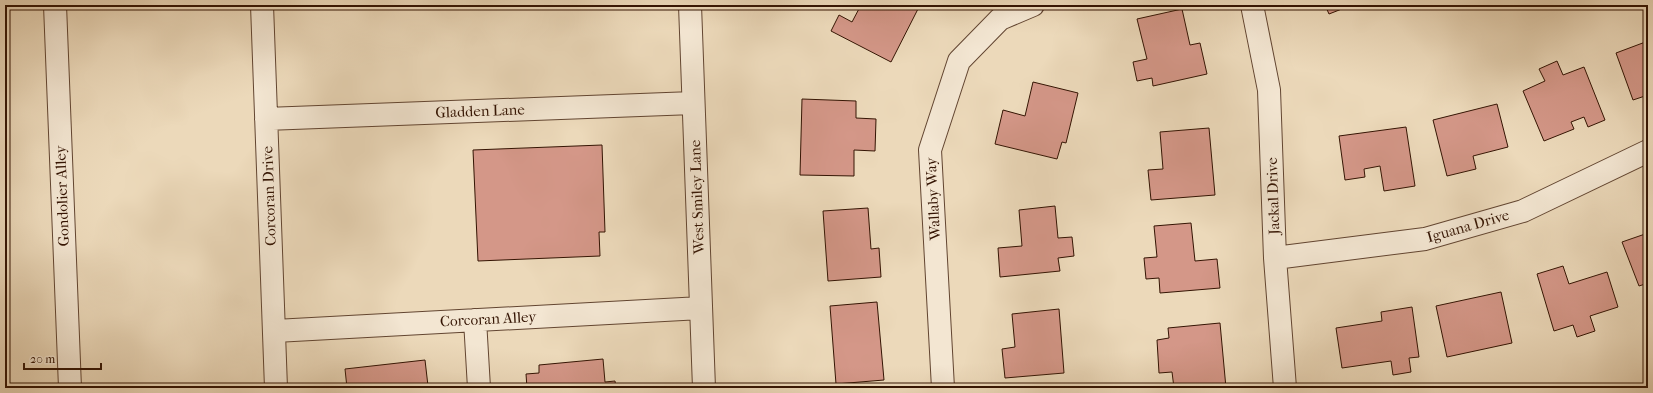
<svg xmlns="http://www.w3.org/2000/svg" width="1653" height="393" font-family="'IM FELL French Canon',serif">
	<rect width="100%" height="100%" fill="#ecd9ba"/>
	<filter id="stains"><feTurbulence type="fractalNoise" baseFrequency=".005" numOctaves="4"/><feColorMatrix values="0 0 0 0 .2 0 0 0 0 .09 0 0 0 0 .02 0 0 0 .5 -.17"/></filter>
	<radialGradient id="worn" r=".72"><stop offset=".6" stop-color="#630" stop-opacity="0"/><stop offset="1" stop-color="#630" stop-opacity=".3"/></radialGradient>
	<path fill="#d49788" stroke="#341403" d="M861,5H920L891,62L831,31L839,15L852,22Z
		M1325,5H1352L1329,14Z
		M1182,9L1190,45L1200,43L1207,74L1153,86L1152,78L1137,81L1133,62L1147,59L1137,19Z
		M1648,41V95L1633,100L1616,53Z
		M1557,61L1563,75L1584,67L1605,120L1588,127L1584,117L1571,122L1574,129L1544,141L1523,91L1545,81L1539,69Z
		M1033,82L1078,93L1066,143L1062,142L1057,159L995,144L1003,110L1025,116Z
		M802,99L856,101V118L876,119L875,151L854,150V176L800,175Z
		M1497,104L1508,147L1473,156L1476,169L1447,176L1433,120Z
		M1406,127L1415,186L1384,191L1380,166L1364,169L1365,177L1345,180L1339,136Z
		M1209,128L1215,195L1151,200L1148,170L1163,169L1160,132Z
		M602,145L605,232H599L600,256L478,261L473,150Z
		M1055,206L1058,238L1072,237L1074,256L1058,258L1060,271L1000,277L998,248L1022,246L1019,210Z
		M868,208L871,249L879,248L881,277L828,281L823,211Z
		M1191,223L1195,261L1217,259L1220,288L1160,293L1159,278L1146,279L1144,258L1157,257L1154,226Z
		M1648,233V283L1639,286L1622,242Z
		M1563,266L1569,284L1607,272L1618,307L1590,316L1595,331L1577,337L1573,325L1554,331L1537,274Z
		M1501,292L1512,343L1447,357L1436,306Z
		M877,302L884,380L836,384L830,306Z
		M1412,307L1419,357L1409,358L1411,372L1393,375L1391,361L1342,368L1336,328L1382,321L1381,312Z
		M1059,309L1064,373L1005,378L1002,349L1015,347L1012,314Z
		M1220,323L1226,388H1174L1172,372L1159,373L1157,340L1169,338L1168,328Z
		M603,359L605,382L615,381L616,388H527L526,374L539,373V365Z
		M425,360L428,386L412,388H347L345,369Z"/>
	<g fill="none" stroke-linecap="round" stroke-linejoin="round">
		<defs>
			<path id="minor" d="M55,5L70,388
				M262,5L276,388
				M690,5L704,388
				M1252,5L1269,90L1275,258L1285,388
				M266,119L693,103
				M1275,258L1425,239L1523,211L1648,151
				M475,320L479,388
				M275,331L701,308
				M943,388L930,150L959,61L1000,19L1033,5"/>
		</defs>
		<use href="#minor" stroke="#624531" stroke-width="24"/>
		<use href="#minor" stroke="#f3e6d2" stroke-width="22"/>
	</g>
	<g text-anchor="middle" stroke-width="3" stroke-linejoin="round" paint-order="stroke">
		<g font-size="15" fill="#341403" stroke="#f3e6d2">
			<text transform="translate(480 111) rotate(-2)" y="5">Gladden Lane</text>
			<text transform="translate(62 196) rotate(-92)" y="5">Gondolier Alley</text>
			<text transform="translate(269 196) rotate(-92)" y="5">Corcoran Drive</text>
			<text transform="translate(1273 196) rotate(-92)" y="5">Jackal Drive</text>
			<text transform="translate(697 197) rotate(-92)" y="5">West Smiley Lane</text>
			<text transform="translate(933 199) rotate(-93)" y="5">Wallaby Way</text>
			<text transform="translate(1468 226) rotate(-16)" y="5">Iguana Drive</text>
			<text transform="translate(488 319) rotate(-3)" y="5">Corcoran Alley</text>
		</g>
	</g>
	<rect width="1653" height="393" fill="none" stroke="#ecd9ba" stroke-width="20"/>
	<rect x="6" y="6" width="1641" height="381" fill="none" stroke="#341403" stroke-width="2"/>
	<rect x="10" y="10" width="1633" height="373" fill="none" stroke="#341403"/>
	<path d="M24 363v6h77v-6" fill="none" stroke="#341403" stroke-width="2"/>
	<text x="30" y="363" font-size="12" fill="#341403" stroke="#f3e6d2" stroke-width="3" paint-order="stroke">20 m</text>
	<rect width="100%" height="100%" filter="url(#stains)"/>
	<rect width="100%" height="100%" fill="url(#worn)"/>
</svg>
